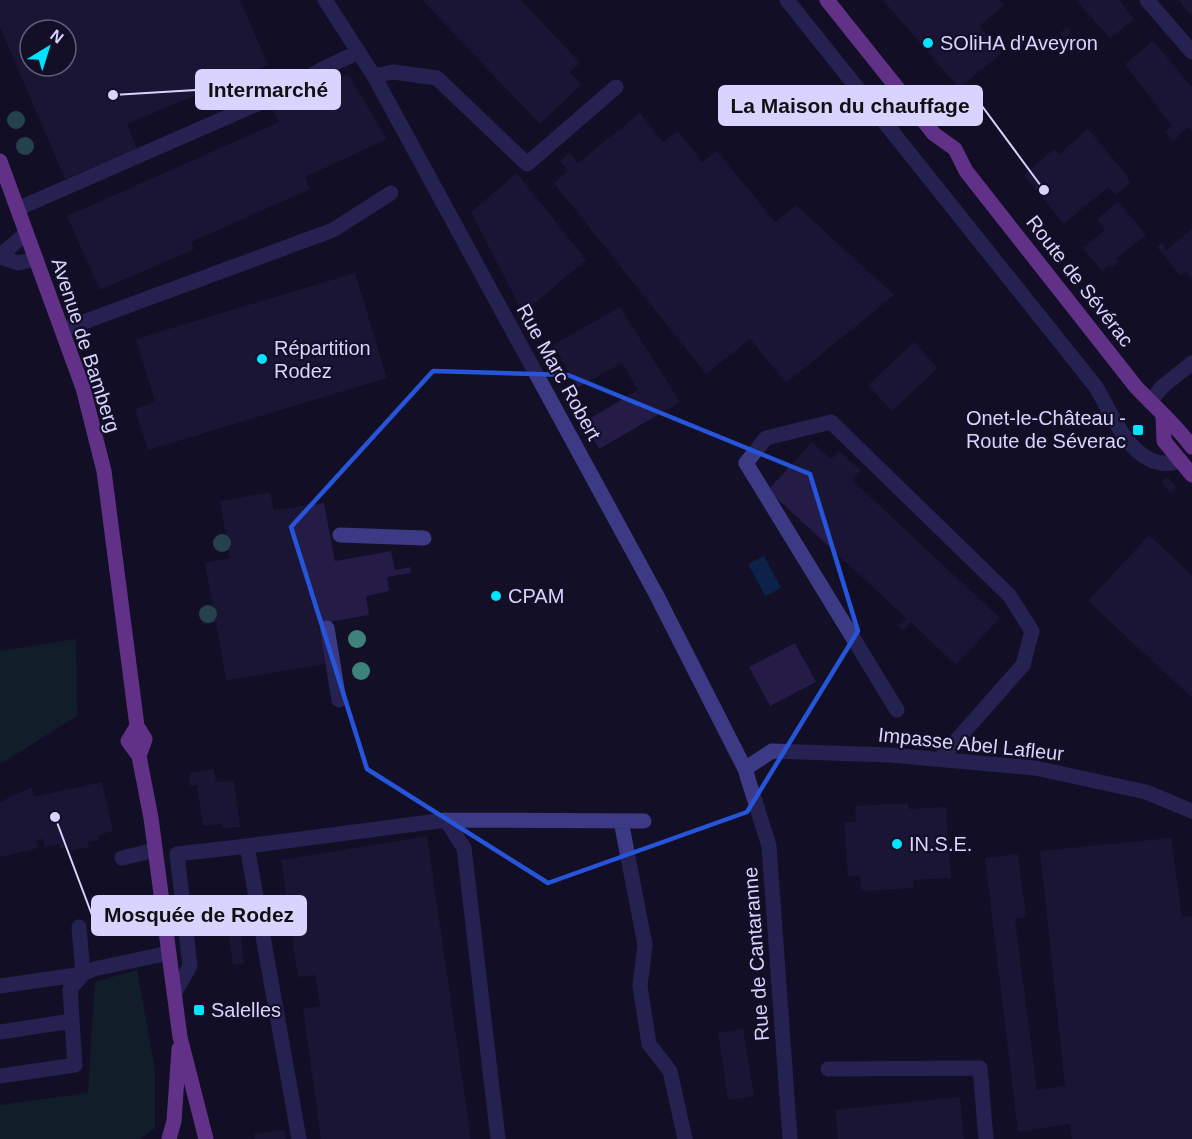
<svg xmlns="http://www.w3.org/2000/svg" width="1192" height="1139" font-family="Helvetica,sans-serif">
	<rect width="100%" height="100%" fill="#130f26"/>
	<path fill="#12302f" d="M76,639L77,716L0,764V651Z
		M137,970L155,1070V1128L140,1139H0V1105L88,1093L95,982Z"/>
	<path fill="#0c2248" d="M764,556L781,588L765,596L748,564Z"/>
	<path fill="#241b47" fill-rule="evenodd" d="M0,0H240L268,65L127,124L137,149L65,179L0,27ZM30,30H66V66H30Z
		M422,0H521L580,63L570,72L581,85L540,124Z
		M883,0H999L1004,5L979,26L1002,53L959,88Z
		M1076,0H1119L1134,19L1110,38Z
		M1179,0H1192V16L1184,7Z
		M1067,27L1071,33L1064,38L1060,33Z
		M1153,41L1192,87V131L1187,127L1174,141L1165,132L1172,126L1125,64Z
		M348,74L387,139L305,177L310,189L191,242L194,249L100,290L67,216L279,122L272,108Z
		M640,113L663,142L678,131L702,162L717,151L775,222L796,205L894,295L786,383L750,339L706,374L554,183L568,171L560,161L570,153L578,163Z
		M1088,129L1125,173L1130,183L1115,195L1108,187L1064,224L1024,175L1054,149L1059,154Z
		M517,173L586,260L523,313L471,212Z
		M1118,201L1146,235L1116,259L1119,262L1112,268L1110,264L1102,271L1083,248L1105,230L1097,219Z
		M1192,229V279L1186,271L1181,276L1157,247L1162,243L1167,250Z
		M355,273L387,378L148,450L135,409L155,402L136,339Z
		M620,307L680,402L599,449L584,422L638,390L622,363L578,387L553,345Z
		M914,342L938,368L892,411L868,385Z
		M812,442L831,459L840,451L861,471L852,480L1000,618L956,665L911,622L903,630L899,626L906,618L768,490Z
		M1168,477L1176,487L1170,493L1161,482Z
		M270,492L274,510L324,503L335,561L391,551L395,570L410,567L411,573L387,577L389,591L366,596L369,615L318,624L325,664L226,680L216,623L203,625L200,608L213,606L205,563L230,558L220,501Z
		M1149,535L1192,575V698L1088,601Z
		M795,643L816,682L770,706L749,667Z
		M214,769L216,782L234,781L240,827L222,828L221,824L203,826L197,785L190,786L189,773Z
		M102,782L113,831L98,835L99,840L88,842L89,847L71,851L70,847L60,849L59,844L45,847L43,839L36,840L38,848L0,857V803L2,801L32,787L34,797Z
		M908,803V809L946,807L951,878L913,880V888L861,891L860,875L848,876L844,822H856L855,806Z
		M427,836L471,1139H321L303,1009L320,1006L315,975L298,977L281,860Z
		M1171,838L1182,917L1192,916V1139H1072L1070,1124L1018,1132L985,858L1018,854L1026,917L1015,919L1037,1090L1065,1086L1066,1096L1040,851Z
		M239,920L244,964L233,965L227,921Z
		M743,1029L754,1096L728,1100L718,1033Z
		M960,1097L964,1139H838L835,1110Z
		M284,1130L286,1139H255L254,1134Z"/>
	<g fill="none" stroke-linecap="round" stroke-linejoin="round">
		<path stroke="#3d3a85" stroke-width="15" d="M325,0L374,76L656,594L745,769L769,846L790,1139
			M787,0L1096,387C1114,418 1136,476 1181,461
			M1147,0L1192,52
			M374,76L393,72L437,78L527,164L616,87
			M17,209L289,90L324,68L359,52
			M0,256L26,233
			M0,257L18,263L36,259
			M62,330L333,230L391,193
			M1150,402L1162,387L1192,363
			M340,535L424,538
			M327,628L339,700
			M897,710L746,463L766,438L831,422L1009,595L1032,631L1023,665L940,759
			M745,769L772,751L890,755L1035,768L1146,792L1192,811
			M446,820L644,821
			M621,821L645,945L640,986L649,1044L670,1071L685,1139
			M247,846L446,820L464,848L498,1139
			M122,858L155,850
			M0,986L83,974L94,969L169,953
			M174,994L190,966L177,854L247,846L299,1139
			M0,1032L72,1021
			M828,1069L980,1068L986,1139
			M0,1076L75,1065L70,989L83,974L79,927"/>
		<path stroke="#c25bff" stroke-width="15" d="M827,0L934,134L955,149L966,171L1136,387C1155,407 1176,425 1192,447
			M0,161L83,388L104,471L137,726L145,739L139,756
			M1163,417L1164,441L1192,475
			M137,726L128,741L139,756L151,818L180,1037L206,1139
			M169,1139L174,1121L179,1049"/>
	</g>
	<g fill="#3d827b">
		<circle cx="16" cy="120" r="9"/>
		<circle cx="25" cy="146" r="9"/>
		<circle cx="222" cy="543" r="9"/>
		<circle cx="208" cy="614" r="9"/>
		<circle cx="357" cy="639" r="9"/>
		<circle cx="361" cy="671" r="9"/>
	</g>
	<path d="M0 0H1192V1139H0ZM433,371L568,375L810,474L858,631L747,812L548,883L367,769L291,527Z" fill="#130f26" fill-opacity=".55" fill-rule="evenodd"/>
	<path fill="none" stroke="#2655da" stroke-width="4.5" stroke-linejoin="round" d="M433,371L568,375L810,474L858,631L747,812L548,883L367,769L291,527Z"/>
	<g fill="#00e5ff" stroke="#130f26" stroke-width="2">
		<circle cx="928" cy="43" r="6"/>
		<circle cx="262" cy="359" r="6"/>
		<rect x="1132" y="424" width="12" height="12" rx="3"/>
		<circle cx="496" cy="596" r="6"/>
		<circle cx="897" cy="844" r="6"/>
		<rect x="193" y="1004" width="12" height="12" rx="3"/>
	</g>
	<g text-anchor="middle" stroke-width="4.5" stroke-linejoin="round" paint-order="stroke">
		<g font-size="20" fill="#d9d4ff" stroke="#130f26" text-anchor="start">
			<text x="940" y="50">SOliHA d'Aveyron</text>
			<text x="274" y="355">Répartition<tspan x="274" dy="23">Rodez</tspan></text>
			<text x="1126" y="425" text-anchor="end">Onet-le-Château -<tspan x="1126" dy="23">Route de Séverac</tspan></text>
			<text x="508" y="603">CPAM</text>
			<text x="909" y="851">IN.S.E.</text>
			<text x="211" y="1017">Salelles</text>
		</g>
		<g font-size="20" fill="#d9d4ff" stroke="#130f26">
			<text transform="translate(1080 281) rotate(52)" y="7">Route de Sévérac</text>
			<text transform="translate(86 345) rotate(72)" y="7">Avenue de Bamberg</text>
			<text transform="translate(559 372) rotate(61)" y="7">Rue Marc Robert</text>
			<text transform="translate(971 744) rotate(6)" y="7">Impasse Abel Lafleur</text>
			<text transform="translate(756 954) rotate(-94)" y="7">Rue de Cantaranne</text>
		</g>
	</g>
	<path fill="none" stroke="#d9d4ff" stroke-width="2" d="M113 95L196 90M1044 190L982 106M55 817L92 915"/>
	<g fill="#d9d4ff" stroke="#130f26" stroke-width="2">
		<circle cx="113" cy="95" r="6"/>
		<circle cx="1044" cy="190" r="6"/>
		<circle cx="55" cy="817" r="6"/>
	</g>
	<g fill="#d9d4ff" stroke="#d9d4ff" stroke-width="2">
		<rect x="196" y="70" width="144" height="39" rx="6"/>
		<rect x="719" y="86" width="263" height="39" rx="6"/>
		<rect x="92" y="896" width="214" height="39" rx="6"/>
	</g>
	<g font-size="21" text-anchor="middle" font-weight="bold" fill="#111">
		<text x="268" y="97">Intermarché</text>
		<text x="850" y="113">La Maison du chauffage</text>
		<text x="199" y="922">Mosquée de Rodez</text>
	</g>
	<g transform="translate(48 48) rotate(38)"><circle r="28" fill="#130f26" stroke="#625e7d" stroke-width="1.5"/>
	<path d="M0-4.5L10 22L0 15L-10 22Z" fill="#00e5ff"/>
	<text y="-9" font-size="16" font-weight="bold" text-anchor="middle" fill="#d9d4ff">N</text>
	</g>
</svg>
